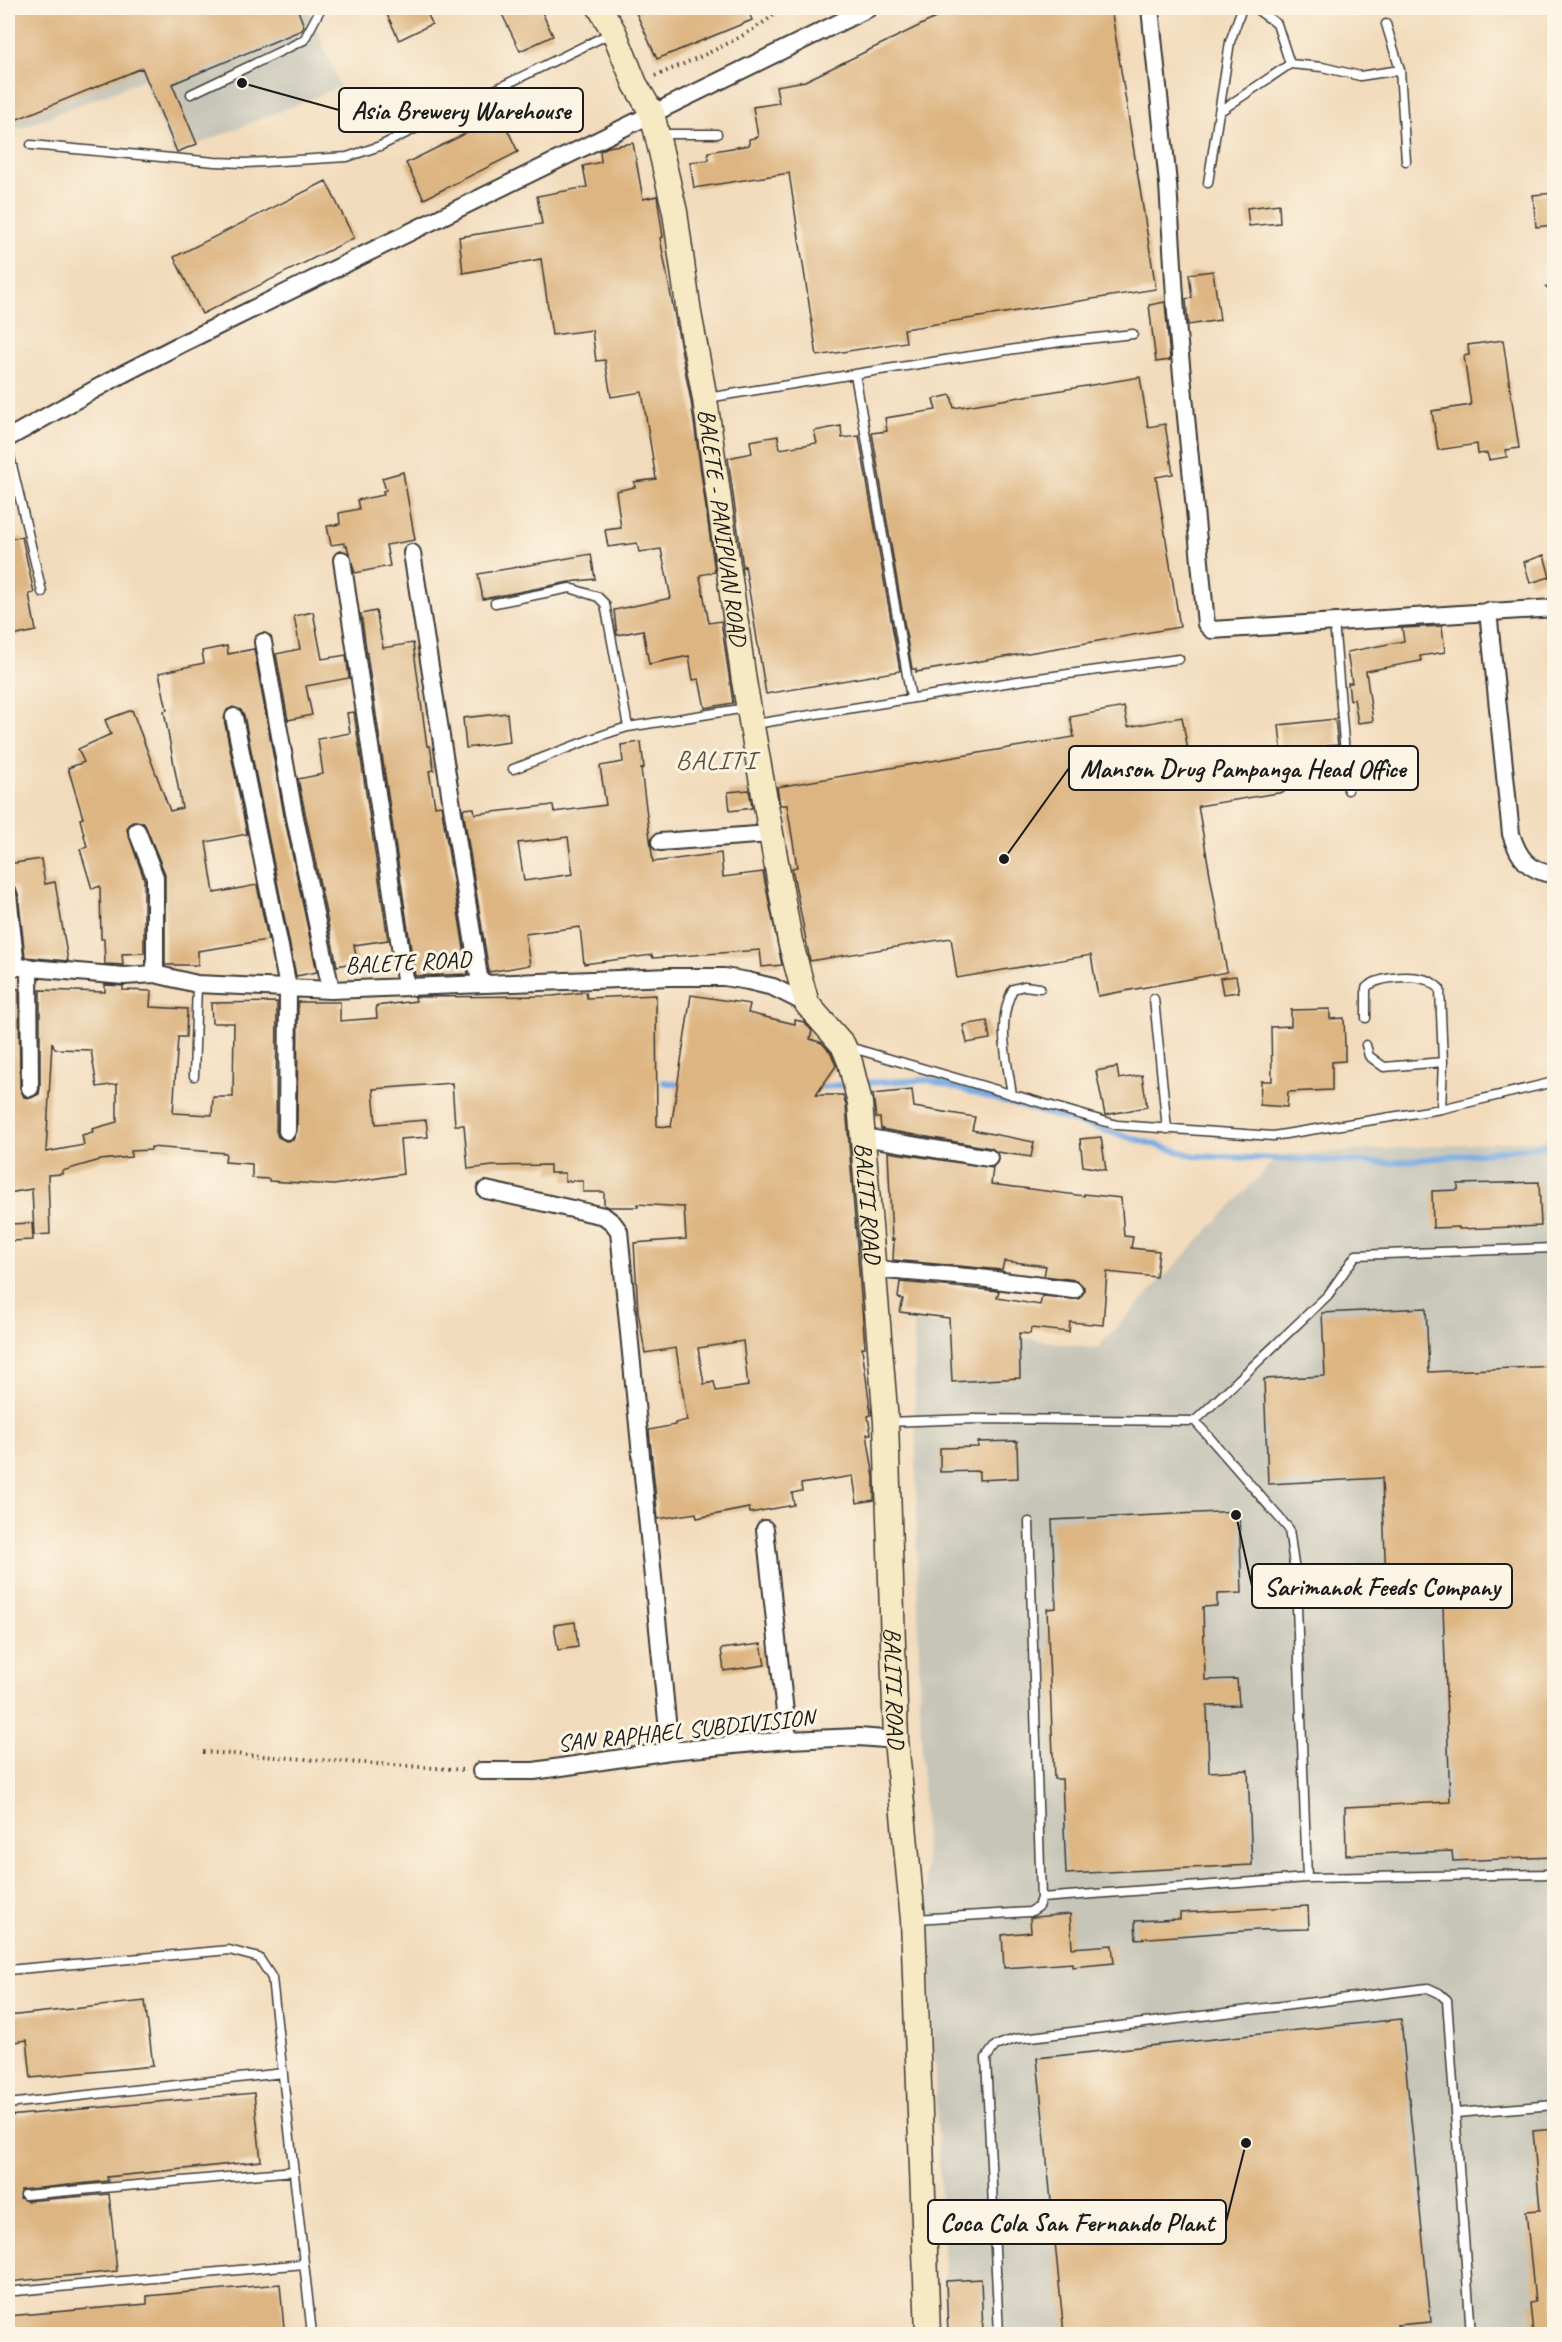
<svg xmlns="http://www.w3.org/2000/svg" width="1562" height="2342" font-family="Caveat,sans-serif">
	<rect width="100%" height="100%" fill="#fcf5e5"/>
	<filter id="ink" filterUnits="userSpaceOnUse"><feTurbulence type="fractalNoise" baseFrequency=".0167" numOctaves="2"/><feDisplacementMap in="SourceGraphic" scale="12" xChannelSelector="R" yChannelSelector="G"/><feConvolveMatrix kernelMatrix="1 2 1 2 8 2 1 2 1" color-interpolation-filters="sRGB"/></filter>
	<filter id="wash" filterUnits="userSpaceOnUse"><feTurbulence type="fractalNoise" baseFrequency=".008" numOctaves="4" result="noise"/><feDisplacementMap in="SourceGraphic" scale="24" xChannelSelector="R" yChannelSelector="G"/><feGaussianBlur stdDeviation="1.35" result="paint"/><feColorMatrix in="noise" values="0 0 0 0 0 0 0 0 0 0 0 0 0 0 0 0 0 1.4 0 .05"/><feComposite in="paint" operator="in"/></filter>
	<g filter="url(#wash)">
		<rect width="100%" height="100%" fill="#f2dbbc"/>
		<path fill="#c6c5b8" d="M8,8H308L340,87L174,154L144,79L8,133Z
			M1554,1139V2334H947L929,1951L919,1681L914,1320L1096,1349L1279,1155Z"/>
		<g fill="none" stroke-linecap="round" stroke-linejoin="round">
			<path stroke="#77aae3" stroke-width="6" d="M664,1082L684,1086
				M860,1083L929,1080L1195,1156L1391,1163L1554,1145
				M816,1088L850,1084"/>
		</g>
		<g id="blocks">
			<path fill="#ddb582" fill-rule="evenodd" d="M8,8H297L304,26L302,30L172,84L197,144L177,152L142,68L8,123Z
				M384,8H425L432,24L399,40Z
				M499,8H540L553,36L520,51Z
				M634,8H747L752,20L657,59Z
				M956,8H1111L1156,289L904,329L906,342L817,356L789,173L694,188L690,162L709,160L708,152L749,145V139L758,137L753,107L779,103L776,86L805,81Z
				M501,116L518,152L424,199L406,163Z
				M633,143L643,199L657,196L663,237L660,238L691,401L715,572L700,575V577L709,623L721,621L733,703L705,708L699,679L693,680L689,656L649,664L643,630L617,635L614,610L671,598L661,549L639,552L637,543L608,547L605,530L621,528L616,491L635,487L634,482L656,479L642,392L611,397L605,360L596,361L592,330L552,335L541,259L463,273L459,237L542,224L537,196L587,187L583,166L601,162L600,151L608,147Z
				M326,181L354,238L202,314L174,257Z
				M1554,193V225L1536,227L1533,195Z
				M1279,204L1280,223L1249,226L1247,208Z
				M1213,271L1220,320L1188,325L1186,299L1192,298L1189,274Z
				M1165,302L1170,360L1156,362L1149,305Z
				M1503,340L1519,448L1506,450L1507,457L1489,460L1487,453L1478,454L1477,444L1438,450L1432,411L1471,405L1464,356L1469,355L1468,345Z
				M1140,377L1148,427L1165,424L1173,474L1156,477L1180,627L916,672V669H912L872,433L887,431L885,418L936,410L933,399L951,395L954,408Z
				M841,426L842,438L859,436L900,671L766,694L745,566L743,567L728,458L752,453L750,441L778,436L780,449L817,443L814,431Z
				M403,472L415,540L386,545L390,566L355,573L347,546H345L344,543L331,545L327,526L340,524L339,513L359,509L357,500L384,495L383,491L386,490L382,478Z
				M22,537L34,593L29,594L36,631L8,637V539Z
				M591,554L595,579L569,582L483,599L478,574Z
				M1544,555L1550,577L1530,583L1524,562Z
				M376,611L383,648L413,643L427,746H430L434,770L429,771L435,806L441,805L468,974L415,976L361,614Z
				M313,612L322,659L346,655L349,678L306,686L312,715L288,720L276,654L300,649L294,616Z
				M1442,626L1445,652L1420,656L1421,661L1366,671L1373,721L1358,723L1354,699L1350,700L1348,683H1352L1347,652L1404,641L1402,628Z
				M227,646L228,654L254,649L284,815L317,972L296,976L244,715L241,710L233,707L227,710L224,719L247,834L206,842L214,893L257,885L268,940L198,951V965H165V874L146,827L143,822L134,821L128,825L127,830L144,879V953L122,954L123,965L105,964L104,939H101L100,886L92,889L80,849L87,847L80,819L83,818L68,768L84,762L78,749L111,734L105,720L132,710L170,811L182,808L164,711L167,710L159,673L204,663L202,651Z
				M1124,707L1128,727L1182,717L1189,756L1230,752L1231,768L1282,763L1284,792L1198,806L1227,972L1098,996L1091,955L957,978L951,938L810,961L792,868L797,867L787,805H780L777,787L1074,737L1070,717Z
				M354,712L388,940L354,945L357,962L337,966L298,779L323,774L318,739L350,733L347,713Z
				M507,713L510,742L466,748L463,718Z
				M1335,719L1338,745L1327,746L1328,751L1282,755L1279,725Z
				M641,742L644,768L641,769L653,862L721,853L723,877L763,872L782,965L762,967L760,950L653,958L652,955L584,964L580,927L525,934L530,965L489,972L463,809L474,808L475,814L553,805L554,812L606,805L600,766L623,762L621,745ZM568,837L573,874L524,881L518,843Z
				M749,790L752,808L730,811L728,792Z
				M41,859L45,884L55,882L68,961L25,957L18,894L16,888L8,885V864Z
				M1236,976L1239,992L1223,994L1220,978Z
				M105,985L123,986V990L151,991L150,1007L187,1009L186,1037H178L173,1113L212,1115L213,1097H233L234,1023H212L211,1003L277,1002L276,1131L278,1137L286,1141L293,1140L297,1131L298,1002H340V1021L377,1018L376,1006L416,1001L415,997L553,996L586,992L587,998L656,995L657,1126L671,1127L691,995L750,1004L748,1013L795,1024V1020L804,1022L812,1031L810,1039L822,1043L831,1053L836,1066L816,1095H843L846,1105L865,1347L862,1348L871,1415L868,1416L871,1434H867L874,1478V1500L857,1503L853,1476L801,1484L802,1491L792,1493L794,1505L750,1513L749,1508L697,1518L696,1513L658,1519L649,1430L675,1425V1423L687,1420L676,1348L645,1353L638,1311L634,1243L686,1239L684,1207L637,1204L638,1207H609L604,1205V1192H583V1181H565V1173H550V1165L493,1166L468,1169L464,1125H455L452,1083L373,1089L376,1124L426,1120L428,1137L400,1139L403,1174L334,1185L269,1181V1179L252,1178V1164L225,1162L226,1153L151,1147V1150L131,1151V1157L100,1160L62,1171V1174L48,1175L50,1234L34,1235L32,1189L8,1193V989H19L20,1088L24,1097L31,1098L39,1094L40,1088V990L105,992ZM52,1042L55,1049L91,1050L97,1087L117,1084V1122L92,1129L93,1132L82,1135L84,1145L46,1152ZM743,1341L748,1386L716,1391L714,1382L704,1384L698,1348Z
				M1330,1009V1019L1344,1018L1345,1046V1061L1332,1062V1090L1288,1092L1287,1107L1260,1105L1261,1081H1272L1271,1027L1291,1026V1010Z
				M987,1021L990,1039L967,1043L963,1025Z
				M1117,1067L1119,1079L1142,1075L1147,1107L1105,1115L1096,1071Z
				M912,1090L914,1107L975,1117L972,1130L1034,1142L1031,1157L997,1152L991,1148L881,1129L880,1118H876L873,1094Z
				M1101,1137L1106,1170L1083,1166L1080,1139Z
				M888,1152L993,1168L991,1184L1084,1196V1194L1121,1198L1124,1236L1133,1237L1131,1248L1159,1251L1156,1277L1107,1272L1103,1325L1070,1322L1069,1332L1031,1328L1030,1334L1019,1333L1020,1378L952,1382L949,1318L900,1312L903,1299L898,1298L900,1282L999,1291L997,1298L1040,1305L1042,1296L1079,1299L1084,1292V1287L1076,1280L1044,1276L1046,1266L1004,1261L1002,1270L893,1260L894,1239L892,1240Z
				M1539,1182L1541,1226L1459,1229V1227L1433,1228L1432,1191L1458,1190V1184Z
				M32,1223L33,1240L10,1241V1224Z
				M1426,1308L1429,1372L1554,1366V1857L1453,1861L1452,1851L1346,1855L1345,1807L1450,1802L1443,1606L1387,1608L1382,1478L1268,1484L1264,1379L1325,1376L1322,1313Z
				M1017,1441L1018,1478L979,1480V1471L940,1472V1448L978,1447V1442Z
				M1239,1511L1242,1593L1217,1594V1606L1203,1607L1205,1680L1237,1679L1239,1705L1207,1706L1209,1772L1248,1770L1252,1865L1066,1874L1062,1779H1054L1047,1609L1056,1608L1052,1520Z
				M575,1622L578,1647L558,1650L554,1625Z
				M761,1644L765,1665L724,1671L721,1649Z
				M1308,1906L1309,1929L1258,1930L1136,1939L1135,1921L1180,1919V1913Z
				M1070,1914L1072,1948L1112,1945L1114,1963L1072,1967V1963L1004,1968L1002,1935L1031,1932L1030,1918L1034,1917Z
				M145,2001L153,2066L31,2078L27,2040L8,2043V2016Z
				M1401,2019L1431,2322L1397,2325L1398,2334H1064L1037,2058Z
				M254,2093L261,2161L107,2177L108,2181L21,2190L20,2198L26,2201L109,2194L117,2271L8,2282V2116Z
				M1554,2129V2334H1533L1530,2303L1535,2302L1526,2211L1540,2210L1533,2131Z
				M981,2279L983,2334H948L946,2281Z
				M280,2284L284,2329L232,2334H8V2316L147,2304V2296Z"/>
		</g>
	</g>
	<g filter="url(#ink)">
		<use href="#blocks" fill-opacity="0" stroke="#3c3934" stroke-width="1.5"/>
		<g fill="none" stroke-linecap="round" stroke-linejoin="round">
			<defs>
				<path id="service" d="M1255,8L1277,24L1290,64
					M1400,70L1406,161
					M191,94L304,40L321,8
					M1219,112L1290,64L1322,67L1360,76L1400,70L1386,24
					M658,134H717
					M31,145L215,162L246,163L347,157L380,146L611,33
					M1208,183L1230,42L1242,8
					M855,374L1060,342L1133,334
					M707,398L855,374L911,698
					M8,448L42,592
					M495,603L570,588L598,597L605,604L628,727L746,708
					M1334,621L1348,790
					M755,724L1024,680L1179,659
					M513,769C552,755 589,738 628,727
					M1154,999L1167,1129
					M1366,1018V988C1376,977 1408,975 1423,979C1430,980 1435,984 1440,989L1443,1062L1441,1109
					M1366,1045L1369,1056L1384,1067L1443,1062
					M849,1047L1117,1125L1273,1136L1441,1109L1554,1082
					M194,1076L197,984
					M1012,1095C1007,1059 996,1022 1013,989L1024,986L1040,988
					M887,1422L973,1419L1195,1421
					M1307,1878L1296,1579L1289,1529L1195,1421L1328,1295L1356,1255L1554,1248
					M1041,1898L1307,1878L1554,1874
					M916,1919L1030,1912L1038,1907L1041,1898L1029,1522
					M8,1970L229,1950L259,1958L272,1978L312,2334
					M8,2104L283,2073
					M1456,2113L1554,2105
					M25,2195L294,2171
					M16,2291L304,2264
					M449,2332V2334
					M999,2334L986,2058L995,2046L1015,2039L1428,1988L1439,1993L1447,2000L1471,2334"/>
				<path id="minor" d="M1150,8L1168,184L1176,313L1206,624L1212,630L1554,608
					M8,438L117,377L181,344L869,8
					M412,553L480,983
					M342,560L406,986
					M1488,611L1511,834C1519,859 1528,870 1554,875
					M263,642L294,813L331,990
					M234,717L288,987L287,1131
					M137,831L155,877V974
					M660,842L770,834
					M8,895L16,967
					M8,966L124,976L155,974L197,984L331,990L670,977H724L748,981L773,987L807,1004
					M29,967L30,1088
					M863,1137L989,1158
					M486,1190L604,1216L613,1223L619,1231L670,1751
					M873,1269L979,1278L1074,1290
					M765,1529L788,1740
					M481,1771H534L670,1751L788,1740L859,1737L896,1740"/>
				<g id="secondary">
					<path id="s1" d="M600,8L614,32L635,84L652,113L675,212L689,313L705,399L744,681L790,941L807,1004L843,1045L850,1062L860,1103L886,1422L896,1740L913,1920L928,2334"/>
				</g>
			</defs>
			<use href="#service" stroke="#3c3934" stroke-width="11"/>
			<use href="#minor" stroke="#3c3934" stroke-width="20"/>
			<use href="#secondary" stroke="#3c3934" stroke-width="27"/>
			<path stroke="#3c3934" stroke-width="4" stroke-dasharray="1.5 4.5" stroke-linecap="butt" d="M655,76C700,57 745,39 783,8
				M1546,288L1554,277
				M203,1752L465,1770"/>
			<use href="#service" stroke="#fff" stroke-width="8"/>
			<use href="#minor" stroke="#fff" stroke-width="16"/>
			<use href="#secondary" stroke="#f7e9c3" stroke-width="24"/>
		</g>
	</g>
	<g text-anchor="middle" stroke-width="6" stroke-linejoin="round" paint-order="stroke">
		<g font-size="24" fill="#1c1c1c" stroke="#fcf5e5">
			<text dy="8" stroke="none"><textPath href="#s1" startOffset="538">BALETE - PANIPUAN ROAD</textPath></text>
			<text transform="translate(408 962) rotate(-3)" y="8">BALETE ROAD</text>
			<text dy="8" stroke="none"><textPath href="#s1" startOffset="1238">BALITI ROAD</textPath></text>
			<text dy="8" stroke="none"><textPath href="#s1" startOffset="1724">BALITI ROAD</textPath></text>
			<text transform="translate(686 1730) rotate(-6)" y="8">SAN RAPHAEL SUBDIVISION</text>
		</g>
		<g font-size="27" letter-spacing="1.5" fill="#605240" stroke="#fcf5e5">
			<text x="716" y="769">BALITI</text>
		</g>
	</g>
	<path fill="none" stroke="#1c1c1c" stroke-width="2" d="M242 83L339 110M1004 859L1069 768M1236 1515L1252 1586M1246 2143L1226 2222"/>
	<g fill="#1c1c1c" stroke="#fcf5e5" stroke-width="2">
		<circle cx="242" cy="83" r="6"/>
		<circle cx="1004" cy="859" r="6"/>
		<circle cx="1236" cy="1515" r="6"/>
		<circle cx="1246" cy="2143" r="6"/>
	</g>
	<g fill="#fcf5e5" stroke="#1c1c1c" stroke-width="2">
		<rect x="339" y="88" width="244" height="44" rx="6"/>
		<rect x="1069" y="746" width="349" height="44" rx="6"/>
		<rect x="1252" y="1564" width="260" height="44" rx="6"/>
		<rect x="928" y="2200" width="298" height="44" rx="6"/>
	</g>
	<g font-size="26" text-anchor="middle" font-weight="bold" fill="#1c1c1c">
		<text x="461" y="119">Asia Brewery Warehouse</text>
		<text x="1243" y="777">Manson Drug Pampanga Head Office</text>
		<text x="1382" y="1595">Sarimanok Feeds Company</text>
		<text x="1077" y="2231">Coca Cola San Fernando Plant</text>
	</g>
	<rect width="1562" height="2342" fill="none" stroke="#fcf5e5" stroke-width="30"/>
</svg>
